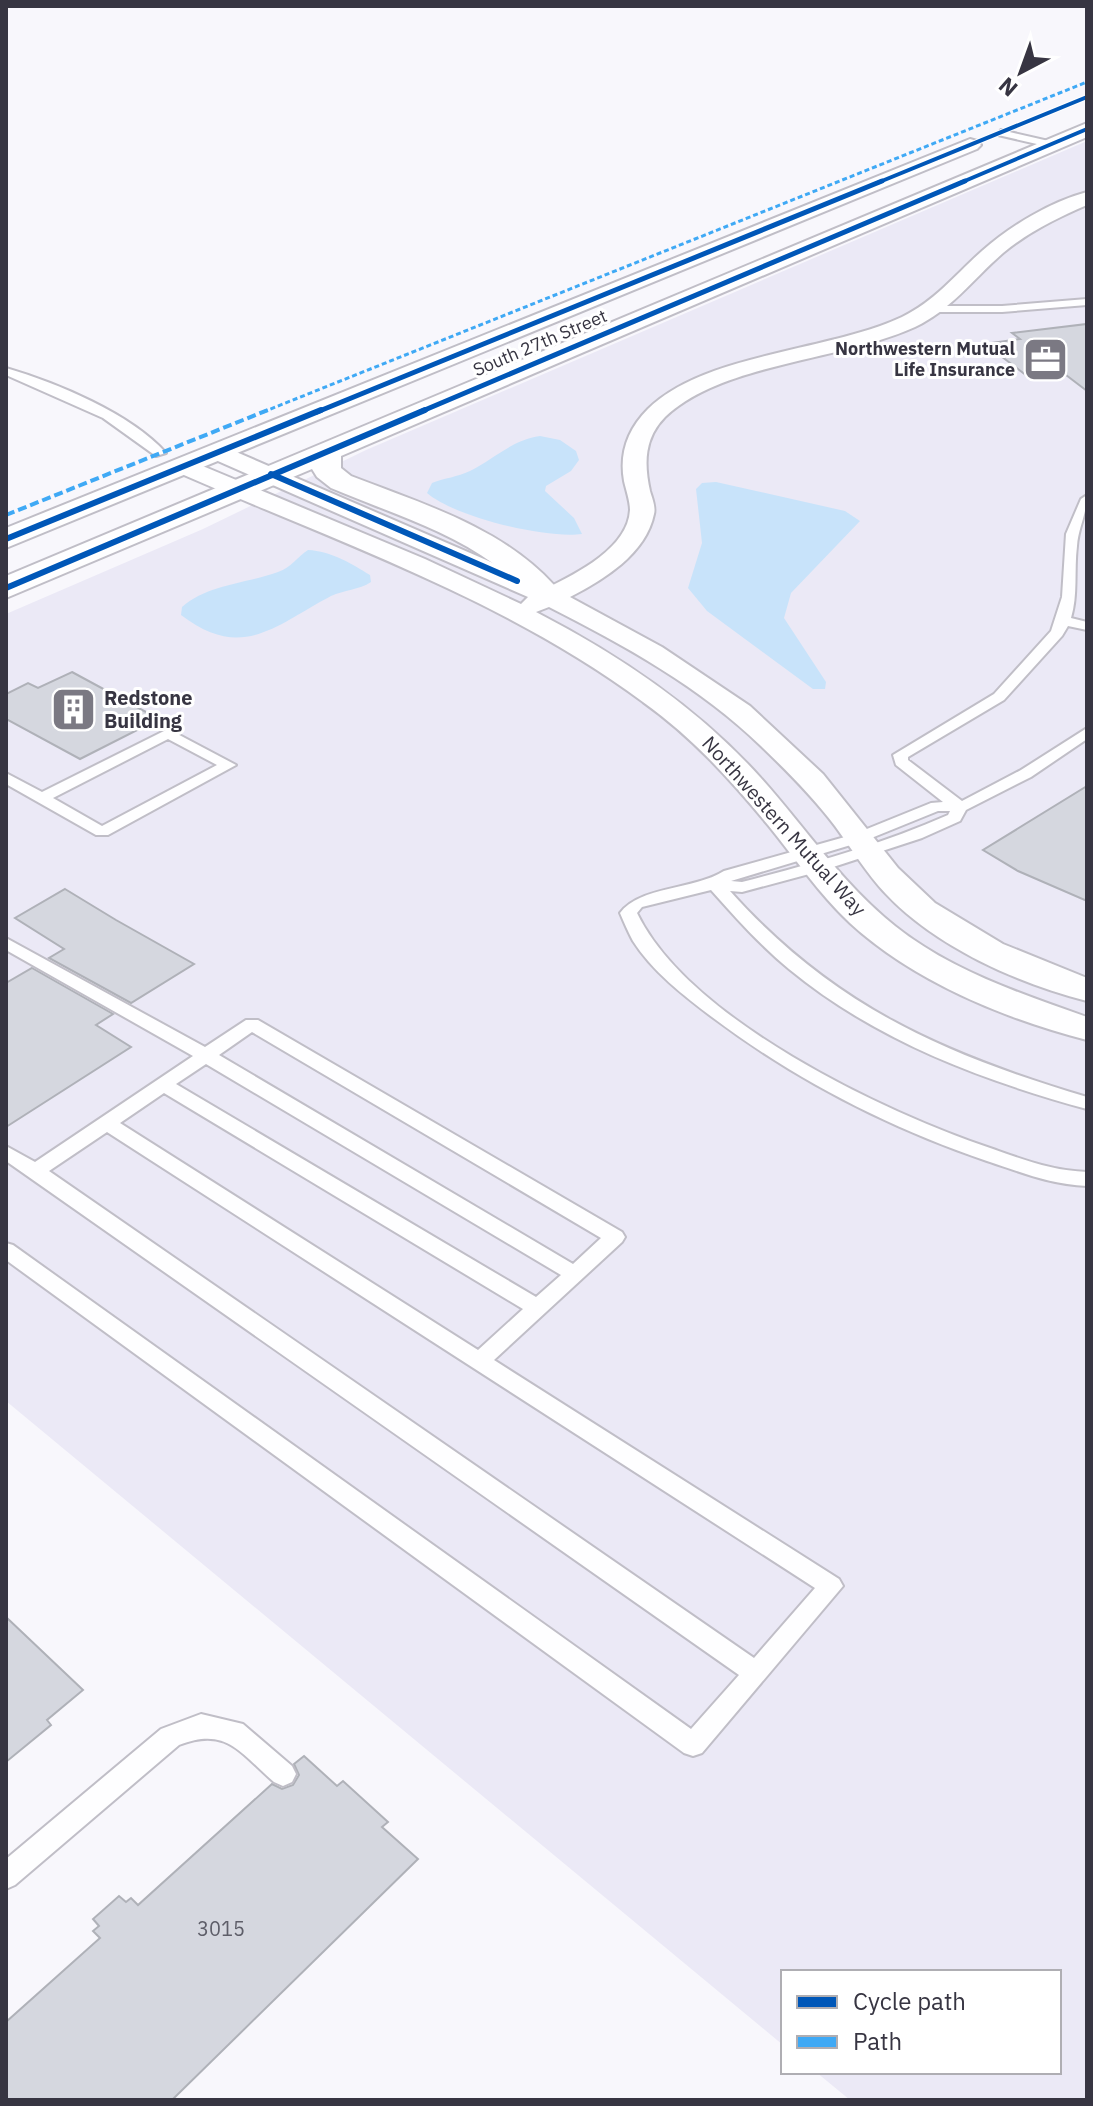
<svg xmlns="http://www.w3.org/2000/svg" width="1093" height="2106" font-family="'IBM Plex Sans',sans-serif">
	<rect width="100%" height="100%" fill="#f8f7fc"/>
	<path fill="#ebe9f6" d="M1087,141V2100H850L816,2072H1059V1972H783V2045L6,1401V614L203,529L366,450Z"/>
	<path fill="#c8e3fa" d="M540,436L560,440L576,451L579,460L571,471L546,486L545,491L574,518L582,534C545,539 455,517 427,493L432,483C445,478 457,477 470,471C494,459 512,440 540,436Z
		M716,482L845,511L860,521L791,593L784,618L826,682L825,689H813L707,611L688,588L702,543L696,489L702,483Z
		M308,550C331,551 352,564 370,575L371,582C359,590 344,590 331,596C276,625 242,662 181,615L182,607C209,584 245,584 278,572C292,567 297,557 308,550Z"/>
	<path fill="#d5d7df" stroke="#afb1b8" stroke-width="2" d="M1087,324V391L1066,375L1031,379L985,344L1020,339L1012,333Z
		M72,672L159,719L80,759L6,719V694L28,683L38,688Z
		M1087,786V901L1018,871L983,850Z
		M65,889L116,920L194,964L131,1003L49,958L64,949L15,918Z
		M32,968L113,1014L96,1025L131,1047L6,1127V983Z
		M6,1617L83,1690L47,1720L51,1725L6,1762Z
		M304,1756L337,1786L343,1781L388,1822L382,1827L418,1859L172,2100H6V2022L100,1938L93,1931L99,1926L93,1919L119,1896L126,1902L131,1898L138,1905L272,1784L282,1789L293,1785L299,1775L294,1764Z"/>
	<g fill="none" stroke-linecap="round" stroke-linejoin="round">
		<defs>
			<path id="lane" d="M1001,130L1053,142L1054,144L1050,147L998,135Z
				M1087,299V305L1002,312H935L930,309L935,306H1002Z
				M6,368C57,383 130,413 166,453L156,456L103,418L6,375Z
				M1087,495C1087,514 1078,528 1077,546C1074,570 1078,595 1071,618L1087,622V630L1068,626L1062,636L1004,700L908,757V760L962,801L1021,770L1087,728V739L1031,777L966,810L960,821L922,838L824,870L742,892L730,891C832,1005 942,1054 1087,1097V1109C981,1080 875,1040 789,969C760,945 736,918 711,890L642,907L637,913C688,1019 884,1113 993,1149C1024,1160 1053,1171 1087,1172V1186C1048,1184 1024,1173 987,1161C887,1127 796,1080 712,1017C684,996 652,971 633,941C628,932 624,922 620,913C640,886 694,890 724,871L852,835L931,803L943,802L896,765L893,755L994,694L1051,631L1062,597L1066,534L1081,499ZM938,811H950L948,815C882,844 812,864 742,882L731,881L864,841Z
				M168,729L236,765L108,835H96L6,784V773L42,792ZM168,739L217,765L102,826L53,798Z
				M6,938L205,1047L246,1020H258L622,1232L625,1237L622,1242L494,1360L839,1579L843,1586L702,1753L693,1756L684,1753L6,1260V1243L13,1245L691,1729L739,1675L6,1161V1146L35,1162L193,1056L6,950ZM252,1032L601,1238L573,1264L219,1055ZM206,1064L561,1275L536,1297L176,1084ZM164,1093L523,1309L478,1350L120,1123ZM107,1132L815,1588L754,1658L49,1171Z
				M201,1714L243,1724L292,1766L296,1774L292,1782L283,1786L274,1782C240,1753 227,1726 179,1745L15,1885L6,1889V1859L161,1729Z"/>
			<path id="street" d="M1087,192V205C1057,218 1028,232 1003,253C973,279 951,310 915,327C840,361 722,363 665,417C644,438 644,464 650,491C652,498 656,507 654,514C646,554 603,580 570,597L662,647L750,706L823,774L898,868L935,903L1003,944L1087,978V1001C1017,983 936,947 886,894C866,873 852,849 835,826C813,797 787,771 761,746C700,687 624,645 549,607L536,612C619,655 697,707 760,777C805,827 842,884 895,926C950,970 1021,994 1087,1017V1040C1005,1019 913,981 850,923C819,894 795,858 768,825C731,780 691,736 643,702C503,598 335,541 177,472L173,467L177,462H193L425,559L521,604L528,597L211,458L207,453L211,448H227L549,587C577,573 628,548 630,510C630,501 626,490 624,481C619,453 628,429 648,409C705,353 827,352 902,317C935,301 955,275 982,251C1010,226 1050,202 1087,192Z"/>
			<path id="primary" d="M1087,123V137L341,456V468L351,476C423,504 501,527 554,585L559,592L554,599C528,606 515,578 494,564C446,529 385,511 331,488L317,477L312,469L6,598V576Z
				M970,139L977,141L981,145L977,149L6,548V528Z"/>
		</defs>
		<use href="#lane" stroke="#c0bec7" stroke-width="4"/>
		<use href="#street" stroke="#c0bec7" stroke-width="4"/>
		<use href="#primary" stroke="#c0bec7" stroke-width="4"/>
		<use href="#lane" fill="#fefeff" fill-rule="evenodd"/>
		<use href="#street" fill="#fefeff" fill-rule="evenodd"/>
		<use href="#primary" fill="#fefeff" fill-rule="evenodd"/>
		<path stroke="#3fa9f5" stroke-width="3" stroke-dasharray="5 3" stroke-linecap="butt" d="M263,412L1087,82"/>
		<path stroke="#3fa9f5" stroke-width="4" stroke-dasharray="9 4" stroke-linecap="butt" d="M6,515L268,410"/>
		<defs>
			<path id="cycleway-far2" d="M877,183L1087,97
				M960,183L1087,129"/>
			<path id="cycleway-far1" d="M317,412L882,181
				M420,412L965,181"/>
			<path id="cycleway" d="M271,474L517,581
				M6,539L321,410
				M6,588L425,410"/>
		</defs>
		<use href="#cycleway-far2" stroke="#fff" stroke-width="6"/>
		<use href="#cycleway-far1" stroke="#fff" stroke-width="8"/>
		<use href="#cycleway" stroke="#fff" stroke-width="10"/>
		<use href="#cycleway-far2" stroke="#0057b8" stroke-width="4"/>
		<use href="#cycleway-far1" stroke="#0057b8" stroke-width="5"/>
		<use href="#cycleway" stroke="#0057b8" stroke-width="6"/>
	</g>
	<defs>
		<symbol id="office-square" viewBox="-11 -11 22 22"><rect x="-9" y="-9" width="18" height="18" rx="4" fill="#7b7983" stroke="#fff"/><path d="M-6-3h4V-5.5h4V-3h4V5H-6ZM-1-4.5V-3h2v-1.5ZM-6 0V1H6V0Z" fill="#fff"/></symbol>
		<symbol id="building-square" viewBox="-11 -11 22 22"><rect x="-9" y="-9" width="18" height="18" rx="4" fill="#7b7983" stroke="#fff"/><path d="M-4-6H4V6H1V3H-1V6H-4ZM-2.5-4.3h1.7v1.8h-1.7ZM.8-4.3h1.7v1.8H.8ZM-2.5-1h1.7V.8h-1.7ZM.8-1h1.7V.8H.8Z" fill="#fff"/></symbol>
	</defs>
	<g fill-rule="evenodd">
		<use href="#office-square" x="1020" y="334" width="51" height="51"/>
		<use href="#building-square" x="48" y="684" width="51" height="51"/>
	</g>
	<g text-anchor="middle" stroke-width="6" stroke-linejoin="round" paint-order="stroke">
		<g font-size="18" fill="#373542" stroke="#fff">
			<text transform="translate(540 343) rotate(-23)" y="6">South 27th Street</text>
		</g>
		<g font-size="18" font-weight="bold" fill="#373542" stroke="#fff" text-anchor="end">
			<text x="1015" y="355">Northwestern Mutual<tspan x="1015" dy="21">Life Insurance</tspan></text>
		</g>
		<g font-size="20" font-weight="bold" fill="#373542" stroke="#fff" text-anchor="start">
			<text x="104" y="705">Redstone<tspan x="104" dy="23">Building</tspan></text>
		</g>
		<g font-size="20" fill="#373542" stroke="#fff">
			<text transform="translate(784 826) rotate(48)" y="7">Northwestern Mutual Way</text>
		</g>
		<g font-size="20" fill="#5e5e69">
			<text x="221" y="1936">3015</text>
		</g>
	</g>
	<rect width="1093" height="2106" fill="none" stroke="#373542" stroke-width="16"/>
	<rect x="781" y="1970" width="280" height="104" fill="#ffffff" stroke="#afaeb3" stroke-width="2"/>
	<rect x="797" y="1996" width="40" height="12" fill="#0057b8" stroke="#afaeb3" stroke-width="2"/>
	<text x="853" y="2010" font-size="24" fill="#373542">Cycle path</text>
	<rect x="797" y="2036" width="40" height="12" fill="#3fa9f5" stroke="#afaeb3" stroke-width="2"/>
	<text x="853" y="2050" font-size="24" fill="#373542">Path</text>
	<g transform="translate(1021 72) rotate(221)" stroke="#ffffff" stroke-width="6" paint-order="stroke">
	<path d="M0-6L14 30L0 20L-14 30Z" fill="#373542"/>
	<text y="-12" font-size="22" font-weight="bold" text-anchor="middle" fill="#373542">N</text>
	</g>
</svg>
